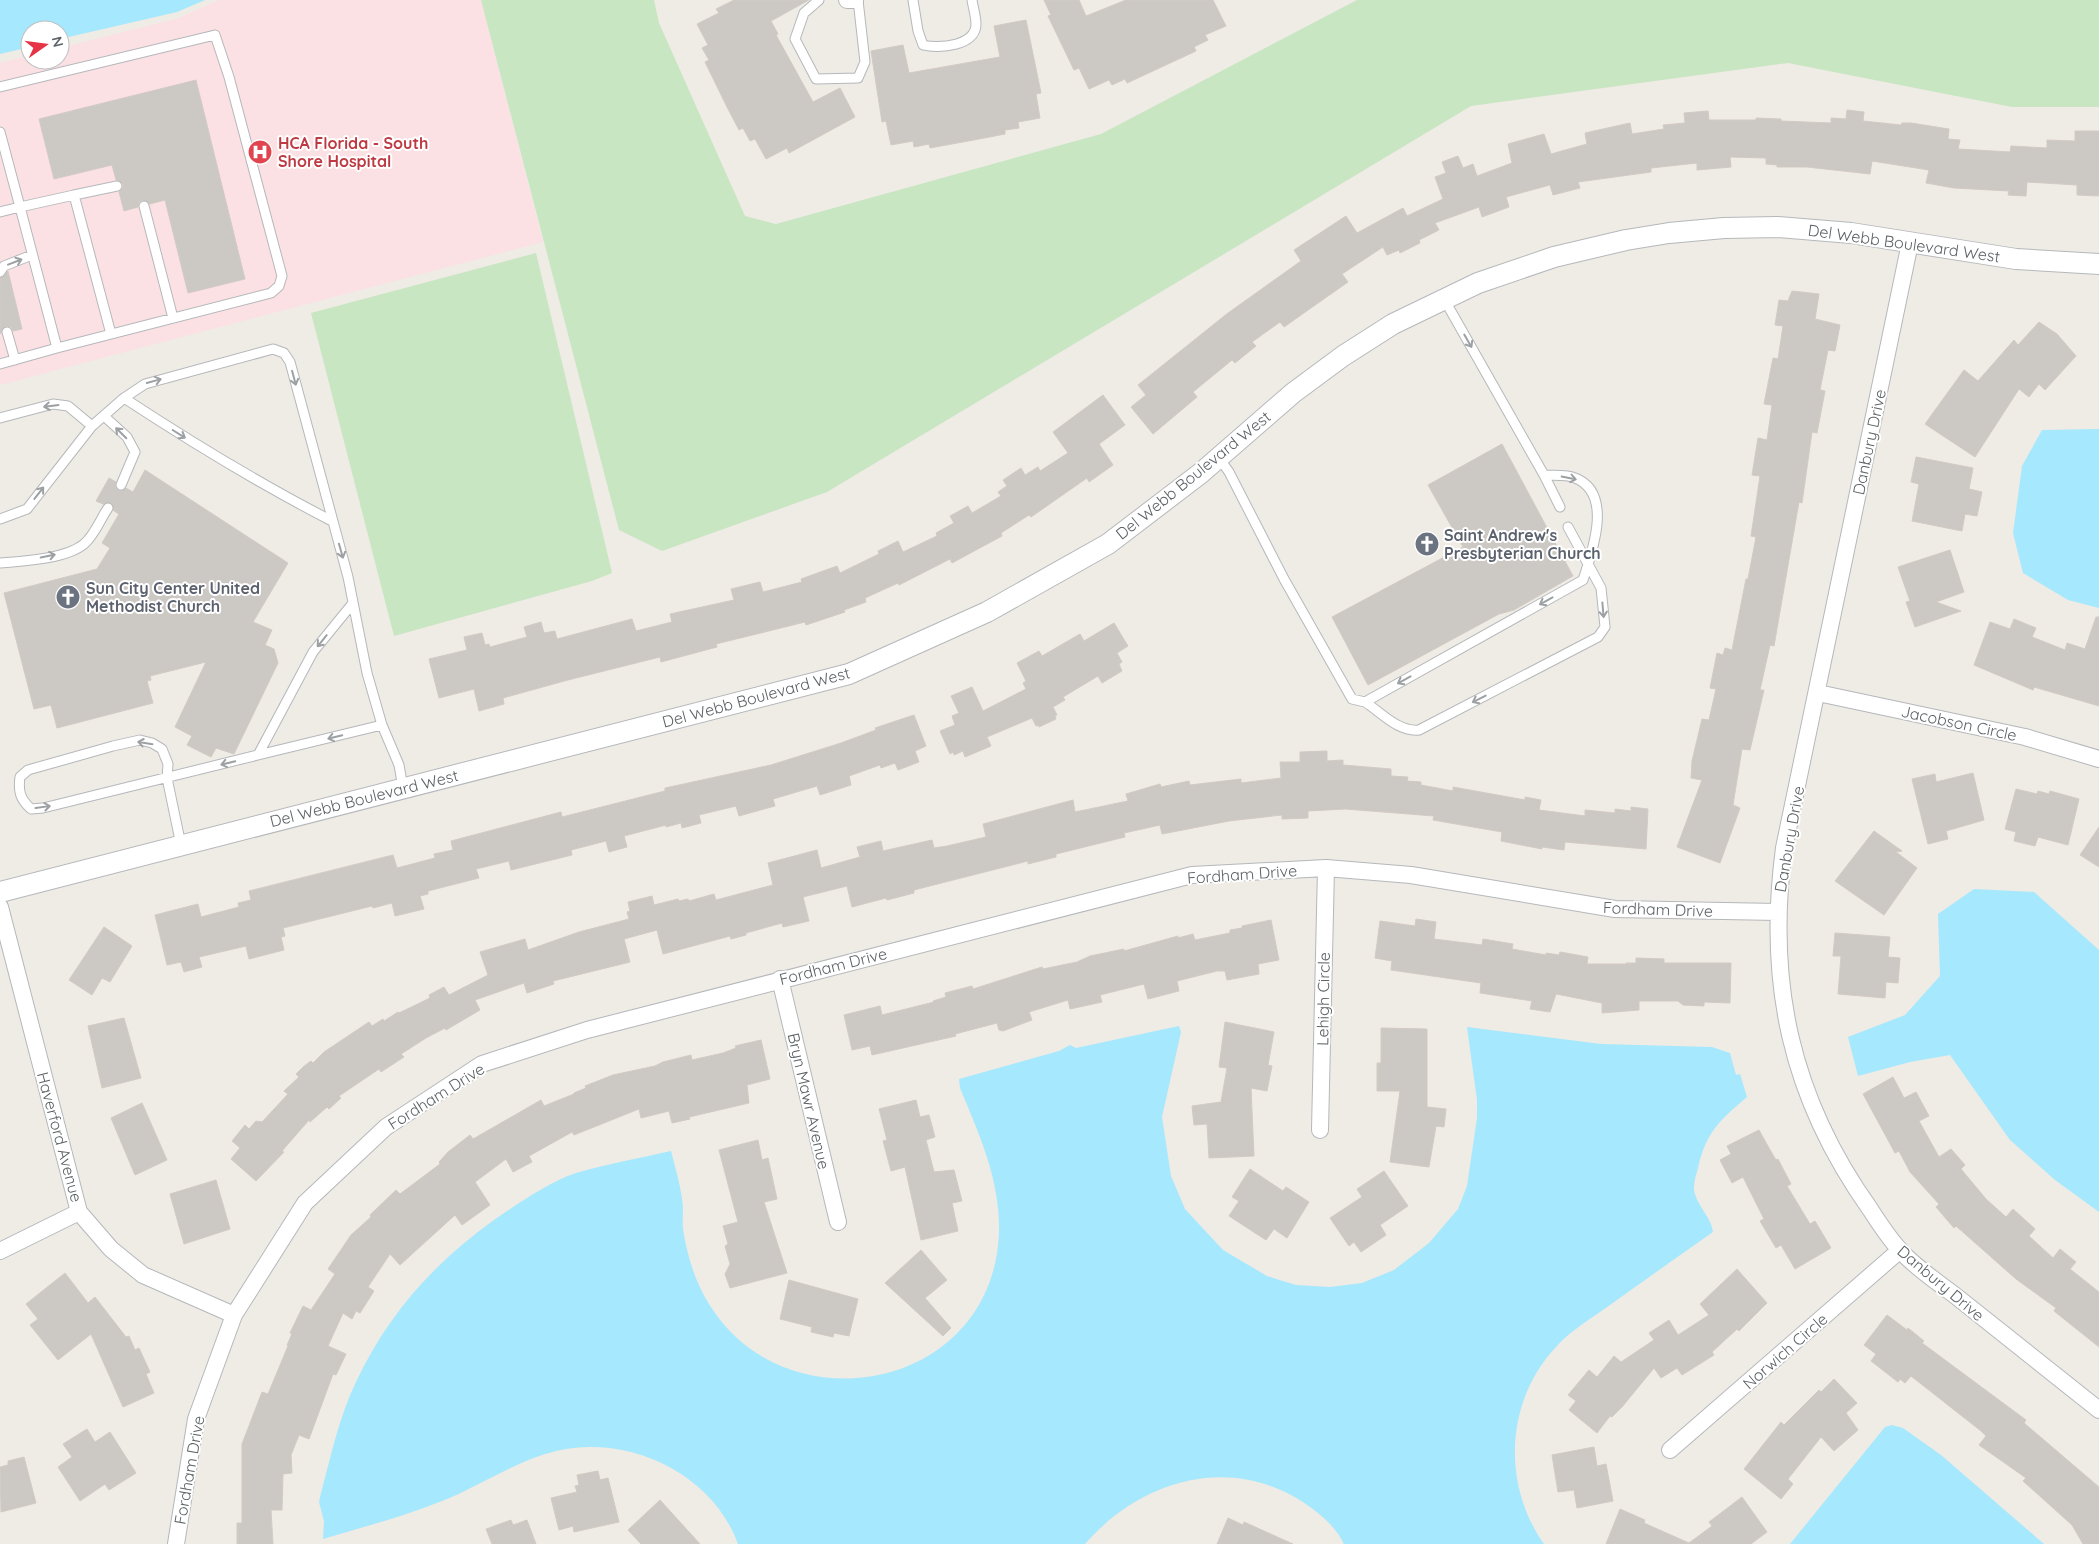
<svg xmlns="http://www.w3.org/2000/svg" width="2099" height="1544" font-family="Quicksand,sans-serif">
	<rect width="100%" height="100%" fill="#efebe5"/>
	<path fill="#fbe1e4" d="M219,0H481L543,242L0,385V63L30,55V60H60V48L179,18Z"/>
	<path fill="#c8e6c2" d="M481,0H654L659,23L745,216L776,224L1101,134L1357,0H2099V107H2012L1788,63L1471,106L827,492L662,551L619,530Z
		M536,253L612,573L592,581L394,636L311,313Z"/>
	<path fill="#a6e8fd" d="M0,0H205L177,12L60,39V30H30V47L0,54Z
		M2099,429V608L2068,600L2023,573L2013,533L2022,466L2042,430Z
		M1974,889L2034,892L2099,950V1212L2055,1180L2010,1140L1950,1055L1910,1062L1858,1076L1848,1037L1905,1015L1940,976L1938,914Z
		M1179,1026L1181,1032L1162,1117L1171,1176L1185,1209L1223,1250L1267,1276L1296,1285L1330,1287L1362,1283L1394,1270L1429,1243L1458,1209L1467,1186L1477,1118V1100L1467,1027L1601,1044L1712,1047L1730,1053L1736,1075L1740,1074L1747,1097C1720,1120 1706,1132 1698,1168C1696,1176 1692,1186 1695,1194C1699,1208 1711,1217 1713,1232C1678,1256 1644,1281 1610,1305C1592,1318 1571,1330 1556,1347C1505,1401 1502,1485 1544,1544H1344C1335,1525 1316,1510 1298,1499C1224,1455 1139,1482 1085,1544H738C712,1472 627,1434 556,1451C515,1461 480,1486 442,1501C403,1517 362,1527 323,1539L324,1521L319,1502L321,1493C331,1456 339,1417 356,1382C388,1314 434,1263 494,1220C519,1203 547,1183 576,1173C607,1164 640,1158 671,1151C675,1167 680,1183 682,1199C684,1209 682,1219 683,1229C687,1255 695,1282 709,1304C780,1421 969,1396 996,1259C1008,1198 983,1143 960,1088L959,1079L1059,1051L1070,1045L1076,1048Z
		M1892,1425L1903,1428L1941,1455L2044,1544H1790L1885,1427Z"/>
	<path fill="#ccc8c4" stroke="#d3cbc3" d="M734,0H809L771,21L778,34L776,35L813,102L840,88L855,117L789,153L787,148L766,159L755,139L750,141L743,128L739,130L727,107L705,62L709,60L702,48L708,45L697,24L719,13L716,9Z
		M1044,0H1079L1086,16L1126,0H1213L1226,26L1205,35L1208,40L1194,47L1196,51L1127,83L1125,79L1112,85L1109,80L1089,89L1079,68L1074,70L1048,16L1051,15Z
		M1026,20L1041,93L1036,94L1040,118L1018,122L1019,128L1005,130V134L979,139L930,148L929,144L914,147L913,141L891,145L886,121L882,122L871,51L903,45L909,73L1000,57L994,26Z
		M196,80L245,279L188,293L165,200L150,204L143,200L139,202L138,207L124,211L119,192L123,188V184L116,180L112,165L54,179L39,119Z
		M1847,110L1864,112L1863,121L1901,125L1902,123H1911L1949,129L1948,139L1960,140L1958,149L2010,152L2011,146L2047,148V140L2075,141V131H2099V196L2077,195V185L2027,182L2026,196L2008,195L2009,191L1954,188L1926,183L1929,170L1872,161L1870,174L1807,167H1777V165L1766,164V158L1730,157L1731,167L1697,170V163L1651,168V172L1578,182L1580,188L1553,195L1550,185L1506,197L1509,207L1482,217L1479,207L1435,223L1439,230L1419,240L1420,243L1400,253L1399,250L1387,255L1383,247L1342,274L1348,282L1284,327L1280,322L1252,342L1256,346L1235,363L1232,360L1193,392L1197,397L1153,434L1131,407L1146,395L1138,385L1228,313L1301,261L1294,250L1346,216L1357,233L1403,208L1407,216L1443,199L1435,177L1446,173L1442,162L1458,156L1463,168L1473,164L1477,176L1512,163L1508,144L1544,134L1551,154L1587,144L1585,133L1630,123L1632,134L1664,129L1663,125L1685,123L1684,113L1708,111L1709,120H1756V118L1781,119V121L1831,123V118L1846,119Z
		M8,271L22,329L13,331L11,327L6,326L0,334V278Z
		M1792,291L1819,294L1815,319L1840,325L1835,351L1828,350L1820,390L1825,391L1817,433L1812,432L1802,503L1799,502L1774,646L1770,645L1760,690H1764L1750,750L1742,749L1733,805L1740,808L1720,863L1677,847L1702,780L1691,778L1692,761L1702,719L1709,720L1716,689L1710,688L1717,653L1723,655L1725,648L1732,650L1746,579H1748L1756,537L1751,536L1760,476L1752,475L1758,438L1767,440L1772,405L1764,404L1773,358L1778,359L1783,326L1775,325L1779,300L1788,301Z
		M2039,322L2057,334L2076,356L2045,390L2039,384L2029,397L2019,389L1975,457L1925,424L1964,370L1978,381L2014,340L2018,345Z
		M1103,395L1125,425L1099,444L1113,465L1089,482L1087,478L1031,517L1029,515L1001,533L1002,536L952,563L950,559L899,585L898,583L865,598L866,602L844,610L845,612L806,625L805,622L716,644L717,647L661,662L660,657L568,680L503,698L504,704L479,711L474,689L439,698L429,659L467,650L464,637L482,633L485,645L489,644L490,647L527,637L524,627L541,622L544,633L555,631L557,639L632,619L636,631L672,622L670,614L734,600L731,589L760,582L763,592L802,582L801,579L837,566L840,573L879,554L878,551L898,541L903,552L937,536L936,533L954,523L950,516L968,506L972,513L1001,496L998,492L1007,486L1003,480L1021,468L1025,475L1038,467L1040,471L1068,453L1053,432Z
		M1502,444L1573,576L1514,610L1499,614L1368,685L1332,617L1463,547L1428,485Z
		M1916,457L1973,468L1969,489L1982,492L1977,516L1965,514L1962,531L1912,521L1919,484L1911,482Z
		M145,470L288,563L253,622L272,630L265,645L274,649L278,663L234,754L216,748L211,757L187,745L192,736L175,727L206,662L150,676L151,680L147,681L153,703L57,728L51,705L34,709L4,593L97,569L110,548L102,543L119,514L114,511L111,503L103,504L96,501L109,478L116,482L115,486L118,490L126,488L133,492Z
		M1950,550L1964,592L1936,602L1961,611L1915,627L1906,602L1910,601L1898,567Z
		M2096,617H2099V706L2034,687L2033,690L1974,665L1990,622L2010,629L2014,619L2036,628L2032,637L2065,650L2067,643L2085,649Z
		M1114,623L1128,646L1117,653L1122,662L1119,664L1122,671L1102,683L1098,676L1063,697L1065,700L1053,707L1057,715L1055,716L1056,719L1039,727L1038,725L1036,726L1032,718L987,737L991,746L965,757L963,751L954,755L953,752L950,754L940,731L955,725L952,716L959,713L951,696L972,687L983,711L1026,689L1023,683L1026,681L1017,663L1039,651L1042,656L1080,634L1084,641Z
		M914,715L926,746L915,751L919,762L898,770L895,763L881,768L880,765L849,776L851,785L820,795L817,786L773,799L775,806L739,816L736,806L699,815L701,823L682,828L681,823L666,827V825L624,836L627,847L609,852L606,841L571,850L572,855L511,870L509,861L476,869L479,878L428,891V894L420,896L424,909L395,916L392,903L373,908L372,906L283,928L285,936L281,937L284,950L249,959L246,946L199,957L202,967L184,972L181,962L167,965L155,915L198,904L201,917L239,907L238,903L251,900L249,891L393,855L397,868L435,858L434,854L453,850L451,841L561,812L562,817L665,791V788L771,765L841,743L876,730L875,728Z
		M1327,751V761L1343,760V765L1391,769V776L1408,777L1407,781L1421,782V785L1453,791V787L1525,800V797L1541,800L1539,810L1585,816V810L1615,813V809L1631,811V807L1648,809L1646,849L1565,842L1564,850L1542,847V849L1501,841L1502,832L1433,820L1434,816L1345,809L1308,811V818L1282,819V815L1229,821L1162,834L1160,825L1124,833L1125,837L1056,854V857L1028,864V861L914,890V893L887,900L886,898L852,907L847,886L803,897L809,921L783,927L782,923L746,933V935L731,939L730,936L663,954L657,930L624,939L630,962L553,981L554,984L527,993L524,983L475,1000L480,1010L446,1030L445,1028L426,1038L401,1054L404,1057L381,1072L379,1069L339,1096L341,1098L329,1109L327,1107L310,1122L309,1120L282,1151L284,1152L256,1181L231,1159L240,1148L232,1141L245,1125L249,1129L256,1121L262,1122L288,1094L284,1091L299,1077L296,1074L303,1067L311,1061L313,1063L324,1052L369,1022L372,1026L383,1019L384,1021L398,1012L399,1013L430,998L429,995L444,987L449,995L488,975L480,952L525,939L528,950L579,932L629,919L627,912L630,911L628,902L652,896L654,905L678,899L679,901L688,899L689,901L714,894L716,900L773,885L768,863L817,850L821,868L860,857L857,847L881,841L883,851L932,840L934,848L947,846L986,837L983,824L1073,800L1075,812L1128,801L1126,794L1160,784L1161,787L1189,781L1190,785L1241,779V783L1281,778L1280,762H1300V752Z
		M1973,773L1984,820L1946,831L1948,839L1928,844L1912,779L1935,774L1936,782Z
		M2016,789L2037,794L2038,791L2049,794L2050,791L2079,799L2068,845L2038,837L2035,846L2014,841L2016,832L2005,829Z
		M2099,827V867L2080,855Z
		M1874,831L1902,851L1896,852L1917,868L1884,915L1835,881Z
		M1416,919L1436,922L1434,939L1482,945L1483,939L1513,944L1512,949L1546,955V953L1559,955L1560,952L1588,957L1587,964H1626V963H1636V958L1664,959V963H1731L1730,1003L1704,1002V1006L1683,1005L1678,1001H1639V1010L1602,1013V1003L1556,994L1550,1012L1530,1009L1532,1001L1480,993L1481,983L1391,970L1392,961L1375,958L1380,921L1415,926Z
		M1271,920L1279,960L1258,964L1259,974L1227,980L1225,971H1217L1177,981L1179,991L1148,999L1144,984L1100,995L1102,1002L1070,1009L1068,1000L1029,1012L1032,1020L1003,1031L999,1030L997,1023L955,1034L956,1036L872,1055L870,1046L852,1050L844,1015L880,1006L882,1015L934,1002L933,1001L946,997L945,993L972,986L973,989L1042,967L1043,969L1077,962L1090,956L1124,949V951L1178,936V938L1193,934L1195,940L1230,933V930L1242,928V926Z
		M104,927L132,946L110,982L102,978L92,995L69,980Z
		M1835,933L1890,937L1888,957L1900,958L1898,983L1886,982L1885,998L1838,994L1841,956H1833Z
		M124,1018L141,1078L102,1088L88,1026Z
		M1225,1022L1274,1032L1268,1065L1272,1066L1267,1091L1251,1088L1254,1156L1209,1158L1207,1124L1194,1125L1192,1106L1221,1102L1227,1068L1219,1067Z
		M1381,1028L1427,1029V1107L1446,1109L1444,1127L1436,1126L1429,1167L1390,1162L1400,1091H1377V1063H1381Z
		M761,1040L770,1079L747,1085L749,1103L689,1117L690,1119L672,1123L669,1111L641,1118L639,1109L574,1135L572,1132L529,1156L532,1162L513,1172L506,1159L475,1182L490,1205L462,1225L455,1215L400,1265L390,1254L368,1287L374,1291L360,1313L356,1311L352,1319L343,1313L328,1346L346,1354L336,1375L333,1374L309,1439L299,1435L291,1455L292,1473L283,1474L282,1510H271L273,1544H237V1523H242V1444L262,1392L268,1394L288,1346L287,1345L292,1334L290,1333L303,1306L311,1310L335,1274L328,1269L351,1235L371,1217L370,1215L396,1190L400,1194L440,1164L439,1162L448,1152L470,1135L473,1139L541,1100L544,1106L574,1094V1093L586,1088L585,1086L613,1075L655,1066L663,1062L691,1055L692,1060L723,1053L736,1048L735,1046Z
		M1893,1077L1904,1098L1916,1092L1929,1116L1919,1121L1939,1157L1951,1149L1965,1165L1961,1169L1986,1199L2006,1217L2013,1209L2035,1229L2029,1236L2053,1258L2060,1249L2076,1262L2070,1269L2099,1292V1347L2054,1311L2056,1308L2016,1279L1956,1226L1954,1228L1936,1207L1939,1204L1910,1172L1899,1151L1895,1153L1863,1094Z
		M916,1100L920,1117L929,1115L935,1137L926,1140L934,1172L954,1170L962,1201L952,1203L958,1231L921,1240L905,1167L891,1171L883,1141L887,1140L879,1109Z
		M142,1103L167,1160L135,1175L111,1118Z
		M1759,1130L1769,1148L1776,1160L1778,1159L1791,1184L1787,1186L1810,1224L1815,1221L1831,1248L1795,1269L1781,1245L1776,1248L1760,1221L1764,1219L1743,1177L1732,1183L1720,1160L1731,1154L1727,1146Z
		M758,1140L762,1160L768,1158L777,1199L764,1202L787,1273L730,1288L725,1274L730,1264L725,1246L728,1244L723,1226L738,1222L719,1150Z
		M1250,1169L1283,1191L1286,1187L1309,1202L1287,1238L1274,1229L1266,1240L1229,1216L1239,1201L1232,1197Z
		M1384,1171L1408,1206L1380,1225L1386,1235L1361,1252L1354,1242L1349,1246L1330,1218L1362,1197L1357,1189Z
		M216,1180L230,1229L184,1244L170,1194Z
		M921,1250L947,1280L925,1298L951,1328L943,1336L885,1283Z
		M1737,1269L1767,1303L1739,1331L1737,1329L1712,1352L1714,1355L1682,1375L1677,1368L1661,1378L1654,1368L1622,1407L1612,1417L1610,1416L1597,1433L1569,1410L1576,1401L1568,1395L1589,1370L1597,1377L1614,1356L1621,1362L1654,1340L1649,1333L1669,1320L1678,1335L1709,1315L1700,1304Z
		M65,1273L88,1303L95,1297L126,1337L129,1336L135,1350L139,1348L150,1372L146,1374L154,1393L123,1407L91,1334L58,1360L30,1325L38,1319L26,1304Z
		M789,1280L858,1299L849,1336L834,1333L833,1337L811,1332L812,1327L780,1319Z
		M1887,1315L1907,1330L1908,1328L1924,1341L1922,1343L2026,1420L2024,1423L2099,1487V1544H2083L2072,1525L2023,1481L2026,1478L1979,1445L1986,1436L1981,1431L1911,1376L1905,1383L1900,1379L1898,1382L1871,1361L1876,1354L1864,1345Z
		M1834,1379L1857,1403L1846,1413L1858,1430L1834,1451L1821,1437L1788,1479L1793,1484L1781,1499L1744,1469L1781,1422L1784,1425L1819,1390L1821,1392Z
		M87,1429L95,1442L110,1432L136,1473L109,1490L105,1484L80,1501L58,1467L72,1457L63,1444Z
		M1594,1447L1597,1466L1606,1464L1613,1501L1577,1508L1574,1490L1558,1492L1552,1455Z
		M24,1457L36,1503L1,1512L0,1467L8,1465V1461Z
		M598,1471L600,1480L608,1478L619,1522L574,1532L573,1526L559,1530L551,1498L577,1492L575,1486L579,1485L577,1475Z
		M1742,1497L1767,1532L1751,1544H1606L1620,1509L1645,1520L1644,1523L1689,1543L1712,1526L1709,1522Z
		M660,1500L700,1544H641L628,1530Z
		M1228,1518L1243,1525L1244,1522L1293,1544H1217Z
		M511,1520L513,1525L527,1520L536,1544H492L486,1529Z"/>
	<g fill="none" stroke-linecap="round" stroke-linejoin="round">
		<defs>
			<path id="service" d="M819,0L804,13L795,39L816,79L858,78L865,62L858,0
				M913,0L918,31L923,45C939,49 976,46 976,24C976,16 973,7 972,0
				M0,87L215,35L229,77L282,276L279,286L271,293L57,348L20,207L0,212
				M0,132L20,207L74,195L111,334
				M74,195L117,186
				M144,206L173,318
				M0,272L4,266L32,255
				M7,332L15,360
				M0,364L57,348
				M124,398C191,442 260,484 332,521
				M104,416L127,437L135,452L121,485
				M0,418L53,404L68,406L92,426
				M1219,458L1229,472L1284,579L1352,699L1365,702L1583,580C1592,552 1614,493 1575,478C1566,474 1553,476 1544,475L1444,299
				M1544,475L1560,507
				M0,519L27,509L92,426L124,398L145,384L273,349L284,353L290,362L348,577L367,673L382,725L399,765L403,788
				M0,563C23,561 66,559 84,544C94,536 101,518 108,508
				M1365,702C1382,713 1398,732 1419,730L1598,637L1605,627L1601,588L1568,527
				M258,755L382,725
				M181,845L167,778L168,764L162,749L152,743L140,740L113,746L28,770L20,777C18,791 20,799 31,809L43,808L258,755L313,652L353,603"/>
			<path id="minor" d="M847,0H855
				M1910,243L1784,848C1766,983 1791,1098 1870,1209C1879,1223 1888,1237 1899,1249C1913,1266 1939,1283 1957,1297C2005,1335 2052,1373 2099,1410
				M1818,693L2025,737L2099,759
				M0,907L79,1212L111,1249L143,1275L234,1315
				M780,979L838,1222
				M1320,1130L1326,868
				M0,1251L79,1212
				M1670,1450L1899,1251
				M176,1544L196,1419L234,1315L305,1203L386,1127L482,1064L587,1030L1192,875L1326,868L1411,875L1615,909L1778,912"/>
			<path id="tertiary" d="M0,892L849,674L987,612L1108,544L1201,473L1293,393L1343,356L1393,324L1478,283L1554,257L1626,240L1669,233L1724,228L1778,227L1851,233L2016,259L2099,264"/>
		</defs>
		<use href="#service" stroke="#b5b8bb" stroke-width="11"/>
		<use href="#minor" stroke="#b5b8bb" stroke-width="18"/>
		<use href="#tertiary" stroke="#b5b8bb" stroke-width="22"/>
		<use href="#service" stroke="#fff" stroke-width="9"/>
		<use href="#minor" stroke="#fff" stroke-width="16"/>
		<use href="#tertiary" stroke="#fff" stroke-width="20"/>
	</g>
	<defs><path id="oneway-shaft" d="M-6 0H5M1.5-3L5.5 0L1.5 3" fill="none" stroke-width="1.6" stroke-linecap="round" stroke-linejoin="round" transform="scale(1.25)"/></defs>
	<g stroke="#9da1a3">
		<use href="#oneway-shaft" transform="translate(15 262) rotate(-21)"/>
		<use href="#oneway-shaft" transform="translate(1468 341) rotate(60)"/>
		<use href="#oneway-shaft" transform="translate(294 378) rotate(75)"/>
		<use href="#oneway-shaft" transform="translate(154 381) rotate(-15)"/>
		<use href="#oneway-shaft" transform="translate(51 406) rotate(173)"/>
		<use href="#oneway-shaft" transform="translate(121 433) rotate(-135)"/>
		<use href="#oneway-shaft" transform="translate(179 434) rotate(32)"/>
		<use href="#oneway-shaft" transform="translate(1569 478) rotate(11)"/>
		<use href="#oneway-shaft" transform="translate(39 493) rotate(-52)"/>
		<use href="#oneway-shaft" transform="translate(341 551) rotate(74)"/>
		<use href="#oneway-shaft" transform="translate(48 556) rotate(-12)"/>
		<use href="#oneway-shaft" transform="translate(1546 601) rotate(151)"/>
		<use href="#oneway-shaft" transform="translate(1603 610) rotate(85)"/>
		<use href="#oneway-shaft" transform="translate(322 641) rotate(129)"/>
		<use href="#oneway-shaft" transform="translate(1404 680) rotate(151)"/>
		<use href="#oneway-shaft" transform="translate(1479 699) rotate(153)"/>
		<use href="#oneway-shaft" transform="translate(335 737) rotate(166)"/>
		<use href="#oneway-shaft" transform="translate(145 743) rotate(-171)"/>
		<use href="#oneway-shaft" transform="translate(228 763) rotate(166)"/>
		<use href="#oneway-shaft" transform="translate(43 807) rotate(-8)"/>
	</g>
	<defs>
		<symbol id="hospital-disc" viewBox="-11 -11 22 22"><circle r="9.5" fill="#e0444e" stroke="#fff"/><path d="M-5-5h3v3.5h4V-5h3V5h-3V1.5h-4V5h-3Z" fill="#fff"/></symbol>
		<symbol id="church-disc" viewBox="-11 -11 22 22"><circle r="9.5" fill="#6b7280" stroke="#fff"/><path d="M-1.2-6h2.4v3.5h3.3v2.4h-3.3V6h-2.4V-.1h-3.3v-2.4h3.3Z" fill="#fff"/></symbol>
	</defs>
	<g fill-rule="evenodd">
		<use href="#hospital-disc" x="246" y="138" width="28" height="28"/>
		<use href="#church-disc" x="1413" y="530" width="28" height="28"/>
		<use href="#church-disc" x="54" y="583" width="28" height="28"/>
	</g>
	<g text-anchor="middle" stroke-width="4" stroke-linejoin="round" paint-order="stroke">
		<g font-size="16" font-weight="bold" fill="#be3a42" stroke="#fff" text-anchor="start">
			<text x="278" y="149">HCA Florida - South<tspan x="278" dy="18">Shore Hospital</tspan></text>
		</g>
		<g font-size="16" fill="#5c6265" stroke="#fff">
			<text transform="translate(1904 243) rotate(8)" y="6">Del Webb Boulevard West</text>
			<text transform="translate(1869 442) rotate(-78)" y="6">Danbury Drive</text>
			<text transform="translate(1193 475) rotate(-39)" y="6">Del Webb Boulevard West</text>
			<text transform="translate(756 697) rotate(-15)" y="6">Del Webb Boulevard West</text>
			<text transform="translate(1959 723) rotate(12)" y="6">Jacobson Circle</text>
			<text transform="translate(364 798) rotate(-14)" y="6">Del Webb Boulevard West</text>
			<text transform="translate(1789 839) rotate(-80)" y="6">Danbury Drive</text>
			<text transform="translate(1242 874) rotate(-4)" y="6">Fordham Drive</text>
			<text transform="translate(1658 909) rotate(2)" y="6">Fordham Drive</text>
			<text transform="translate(833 966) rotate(-14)" y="6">Fordham Drive</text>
			<text transform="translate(1323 999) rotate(-89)" y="6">Lehigh Circle</text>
			<text transform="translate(436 1096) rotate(-32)" y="6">Fordham Drive</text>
			<text transform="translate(809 1101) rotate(77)" y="6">Bryn Mawr Avenue</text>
			<text transform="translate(60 1137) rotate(75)" y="6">Haverford Avenue</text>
			<text transform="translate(1941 1283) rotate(40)" y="6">Danbury Drive</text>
			<text transform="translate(1785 1351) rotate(-41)" y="6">Norwich Circle</text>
			<text transform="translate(189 1470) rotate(-80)" y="6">Fordham Drive</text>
		</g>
		<g font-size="16" font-weight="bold" fill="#5b616d" stroke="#fff" text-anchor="start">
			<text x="1444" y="541">Saint Andrew's<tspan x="1444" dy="18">Presbyterian Church</tspan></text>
			<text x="86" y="594">Sun City Center United<tspan x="86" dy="18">Methodist Church</tspan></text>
		</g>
	</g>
	<g transform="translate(45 45) rotate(76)"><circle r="24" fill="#ffffff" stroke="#bec0c1"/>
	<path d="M0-4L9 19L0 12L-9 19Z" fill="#e63346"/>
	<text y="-8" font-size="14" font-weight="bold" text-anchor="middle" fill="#5c6265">N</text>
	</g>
</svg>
